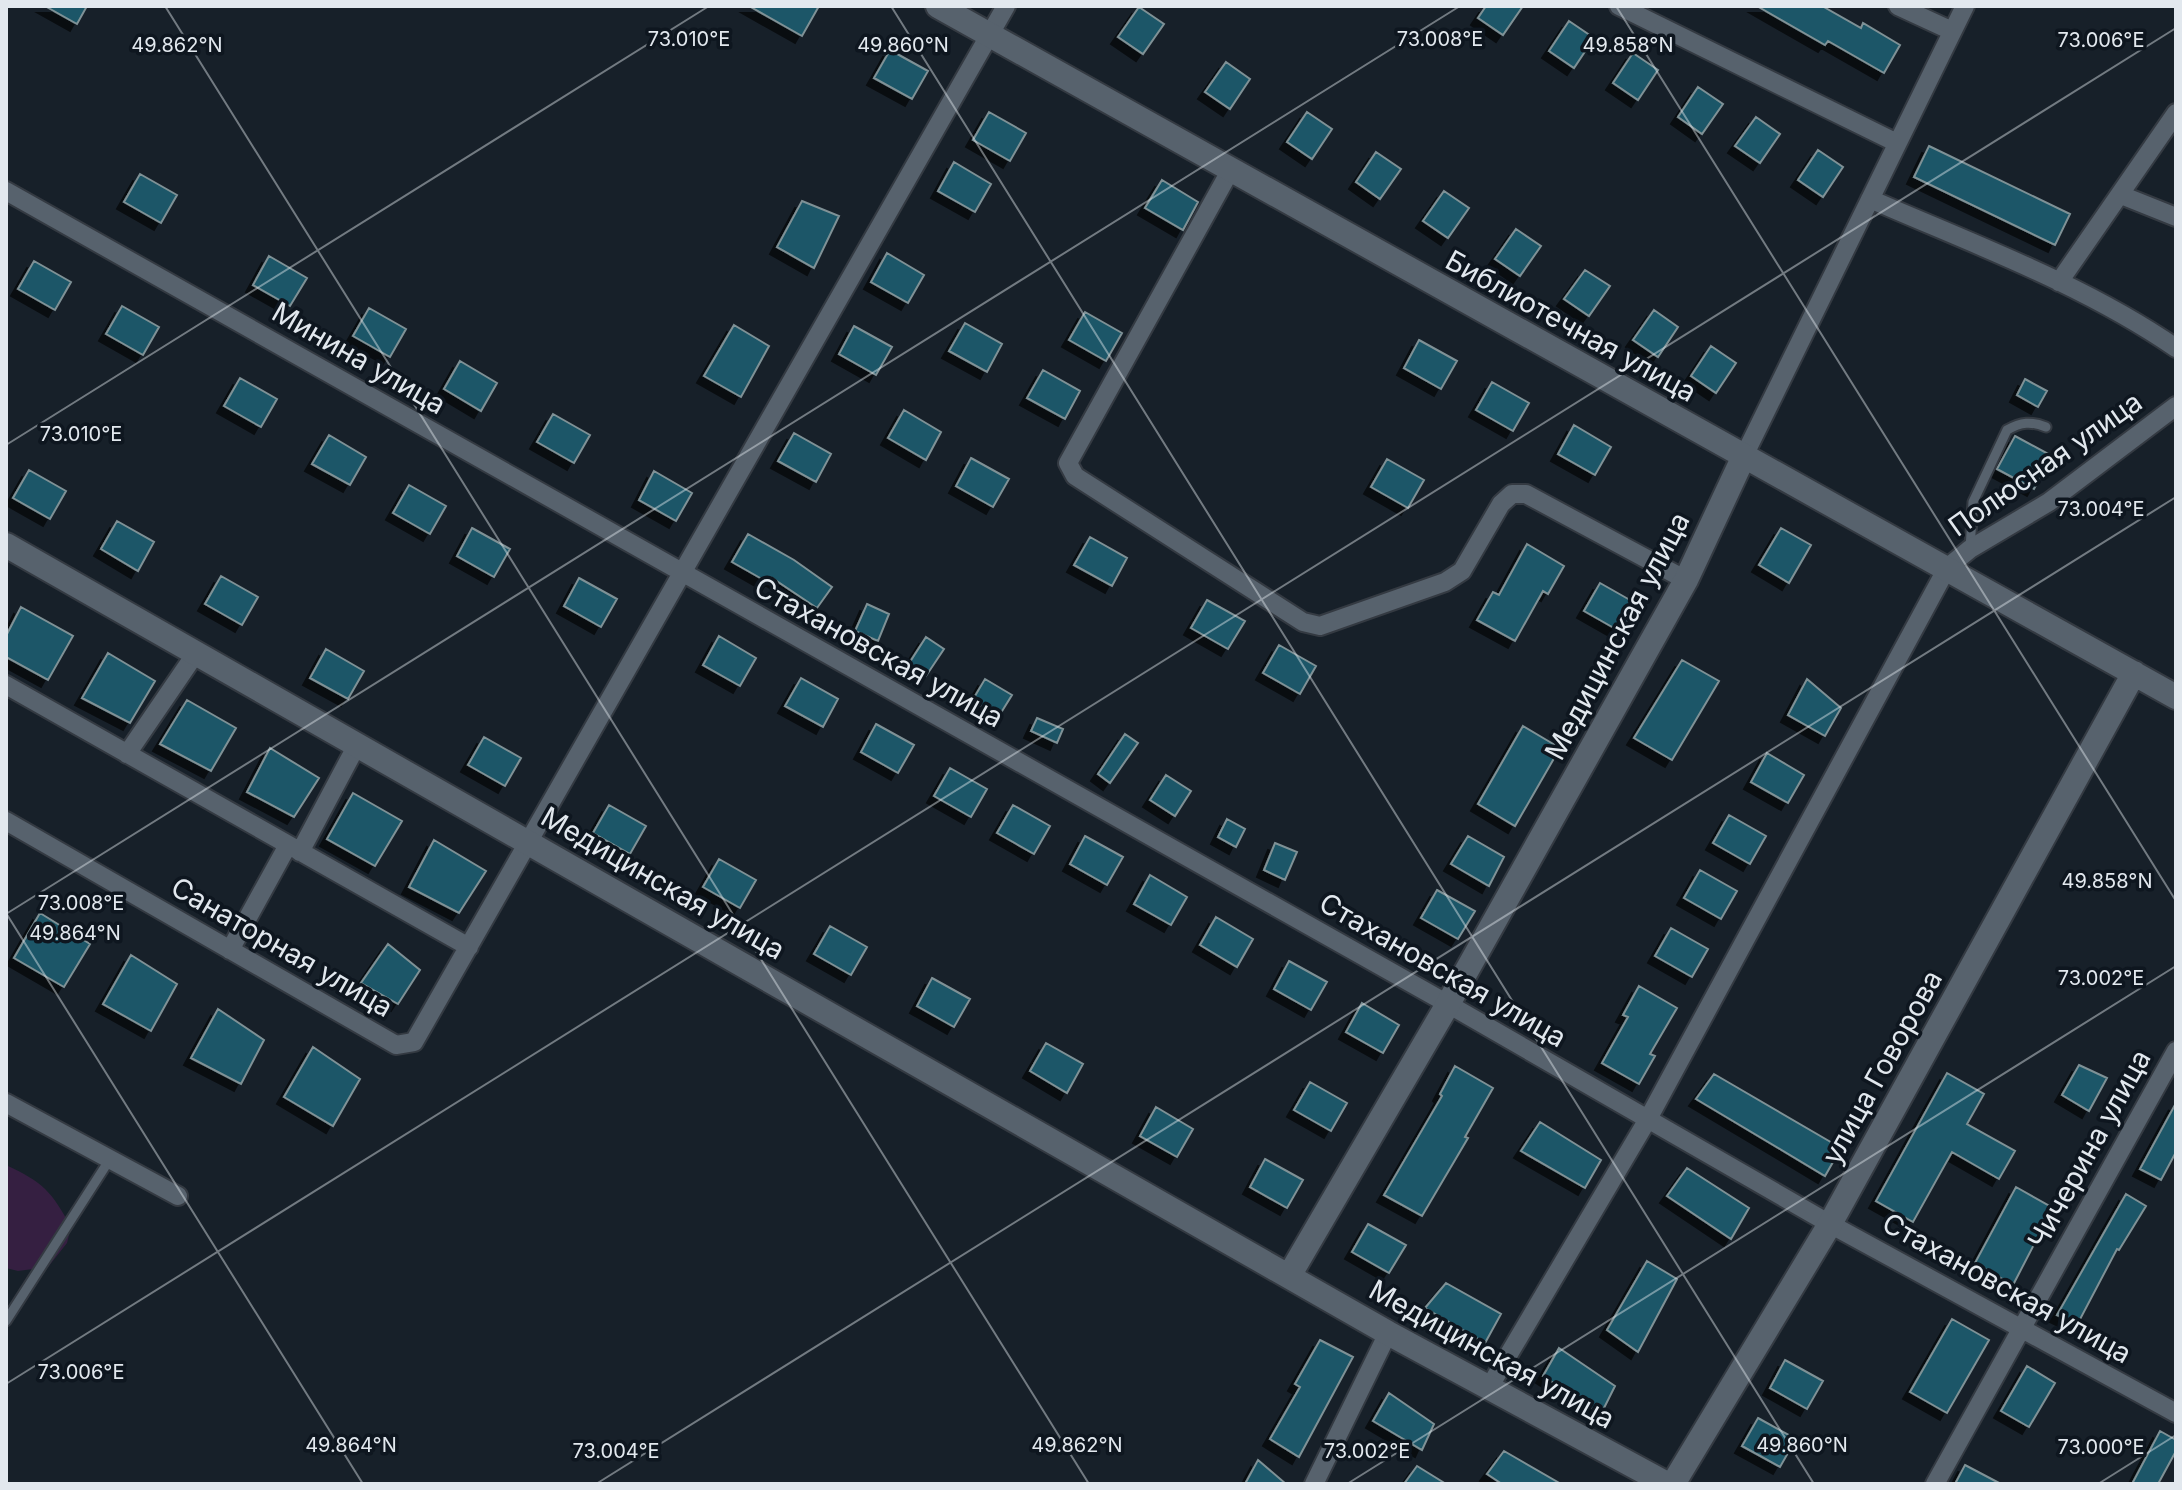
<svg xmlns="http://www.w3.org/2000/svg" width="2182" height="1490" font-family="Inter,sans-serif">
	<defs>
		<filter id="shadow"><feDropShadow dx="-7" dy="7" stdDeviation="0" flood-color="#0009"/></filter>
	</defs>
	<rect width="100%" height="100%" fill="#172029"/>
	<path fill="#351f41" d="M6,1165C44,1183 51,1191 71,1227L67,1243L48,1267L18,1271L6,1268Z"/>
	<path fill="#1a5767" stroke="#7f9196" stroke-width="2" filter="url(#shadow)" d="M45,6H87L77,24Z
		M749,6H819L802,36Z
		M1486,6H1523L1503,35L1478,18Z
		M1757,6H1822L1861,28L1863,23L1900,45L1884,73L1828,41L1825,45Z
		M1139,7L1164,24L1143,54L1118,37Z
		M1569,21L1594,38L1574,68L1549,51Z
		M890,50L928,71L912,99L874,78Z
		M1633,53L1658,70L1638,100L1613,83Z
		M1226,62L1250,79L1230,109L1205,92Z
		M1698,87L1723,104L1702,134L1678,117Z
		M989,112L1026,133L1010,161L973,140Z
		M1307,112L1332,129L1312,159L1287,142Z
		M1756,117L1780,134L1760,163L1735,146Z
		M1929,146L2070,214L2055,245L1914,177Z
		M1818,150L1843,167L1823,197L1798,180Z
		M1376,152L1401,169L1380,199L1356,182Z
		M954,162L991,184L975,212L938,191Z
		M140,174L177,195L161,223L124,202Z
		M1162,180L1198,202L1183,230L1145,208Z
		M1444,191L1469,208L1448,238L1423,221Z
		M802,201L839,216L814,268L777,247Z
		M1516,229L1541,246L1520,276L1495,259Z
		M887,253L924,275L908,303L871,282Z
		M269,256L307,278L290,306L253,285Z
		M34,261L71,282L55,310L18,289Z
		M1585,270L1610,286L1589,316L1564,299Z
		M122,306L159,327L143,355L106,334Z
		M369,308L406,329L390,357L353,336Z
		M1654,310L1678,327L1658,357L1633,340Z
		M1085,312L1122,333L1106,361L1069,340Z
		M965,323L1002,344L987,372L949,351Z
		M734,325L769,346L741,397L704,376Z
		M854,326L892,347L876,375L839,354Z
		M1419,340L1457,361L1441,389L1404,368Z
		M1711,346L1736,363L1716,393L1691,376Z
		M460,361L497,383L481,411L444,389Z
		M1043,370L1080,391L1065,419L1027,398Z
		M240,378L277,399L261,427L224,406Z
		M2025,379L2047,391L2038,407L2017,395Z
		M1492,382L1529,403L1513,431L1476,410Z
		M904,410L941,432L926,460L888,438Z
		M553,414L590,435L574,463L537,442Z
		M1574,425L1611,447L1595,475L1558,454Z
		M794,433L831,454L816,482L778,461Z
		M329,435L366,457L350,485L312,464Z
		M2015,436L2052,456L2034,489L1997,469Z
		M971,458L1009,479L993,507L956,486Z
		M1387,459L1424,480L1408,508L1371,487Z
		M29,470L66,491L50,519L13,498Z
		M654,471L692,493L676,521L639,500Z
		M409,485L446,506L430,534L393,513Z
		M117,521L154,542L138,571L101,549Z
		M472,528L510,549L494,577L457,556Z
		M1781,528L1811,545L1789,583L1759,565Z
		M748,534L794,560L832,587L817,608L772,578L769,583L732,562Z
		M1090,537L1127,558L1112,586L1074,565Z
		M1527,544L1564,566L1548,594L1543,591L1515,641L1477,620L1493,592L1499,595Z
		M221,576L258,597L242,625L205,604Z
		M579,578L617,599L601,627L564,606Z
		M1600,583L1637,604L1621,632L1584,611Z
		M1207,600L1245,621L1228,649L1191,628Z
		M867,604L889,614L878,641L855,631Z
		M21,607L73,636L48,680L6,657V636Z
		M719,636L756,658L740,686L703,665Z
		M926,637L944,649L926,676L908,665Z
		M1279,645L1316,666L1300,694L1263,673Z
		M326,649L364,671L348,699L310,678Z
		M108,653L155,681L130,723L82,698Z
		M1682,660L1719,681L1672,760L1634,738Z
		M801,678L838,699L823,727L785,706Z
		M985,679L1012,695L999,716L972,701Z
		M1807,679L1841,708L1825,736L1788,715Z
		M187,700L236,728L211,771L160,744Z
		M1037,718L1063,729L1057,743L1031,731Z
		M876,724L914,745L898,773L861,752Z
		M1523,726L1560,748L1515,826L1478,804Z
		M1125,734L1138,743L1110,783L1098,774Z
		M484,737L521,758L505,786L468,765Z
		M270,748L319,778L294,817L247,792Z
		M1767,753L1804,775L1788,803L1751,782Z
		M950,768L987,789L971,817L934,796Z
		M1166,775L1191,791L1175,816L1150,800Z
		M353,793L402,821L375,866L327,839Z
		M609,805L646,826L630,854L593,833Z
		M1013,805L1050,826L1034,854L997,833Z
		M1729,815L1766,836L1750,864L1713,843Z
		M1227,819L1245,829L1236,847L1218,837Z
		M1085,836L1123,857L1107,885L1070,864Z
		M1468,836L1504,857L1489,886L1451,864Z
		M434,840L486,871L459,913L409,887Z
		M1275,843L1297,852L1285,880L1264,870Z
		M719,859L756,880L740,908L703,887Z
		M1700,870L1737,891L1721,919L1684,898Z
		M1150,875L1187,897L1171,925L1134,904Z
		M1437,890L1475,911L1458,939L1421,918Z
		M40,913L90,944L64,987L14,958Z
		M1216,917L1253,939L1237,967L1200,945Z
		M830,926L867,947L851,975L814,954Z
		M1671,928L1708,949L1692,977L1655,956Z
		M388,944L420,970L398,1004L361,983Z
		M131,955L177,984L151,1031L103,1004Z
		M1289,961L1327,982L1311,1010L1274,989Z
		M932,978L970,999L954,1027L917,1006Z
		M1639,986L1677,1008L1650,1054L1655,1056L1639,1084L1602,1063L1628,1017L1623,1015Z
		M1362,1003L1399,1025L1383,1053L1346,1032Z
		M218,1009L264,1040L241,1084L191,1058Z
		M1046,1043L1083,1064L1067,1093L1030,1071Z
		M313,1047L360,1079L333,1126L284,1097Z
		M2079,1065L2107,1078L2089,1111L2062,1095Z
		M1455,1066L1493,1088L1465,1137L1468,1138L1422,1216L1384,1195L1442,1096L1440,1094Z
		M1947,1073L1984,1094L1967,1124L2015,1151L1999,1179L1952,1152L1913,1222L1876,1201Z
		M1714,1074L1841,1148L1825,1176L1696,1099Z
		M1310,1082L1347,1103L1331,1131L1294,1110Z
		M2176,1103V1152L2161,1180L2140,1169Z
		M1156,1107L1193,1129L1177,1157L1140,1136Z
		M1540,1122L1601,1160L1585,1188L1521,1151Z
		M1265,1159L1303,1180L1287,1208L1250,1187Z
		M1687,1168L1749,1208L1731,1239L1667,1196Z
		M2016,1187L2053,1208L2013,1285L1975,1263Z
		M2126,1194L2146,1206L2119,1250L2117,1249L2077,1325L2057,1315Z
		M1368,1224L1406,1245L1389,1273L1352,1252Z
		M1647,1261L1677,1279L1638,1352L1607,1330Z
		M1446,1283L1501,1314L1485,1343L1425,1308Z
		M1952,1319L1989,1340L1947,1413L1910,1392Z
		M1320,1340L1353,1357L1299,1457L1270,1439L1300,1387L1295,1384Z
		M1559,1348L1615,1386L1601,1414L1543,1376Z
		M1785,1360L1823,1381L1807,1409L1770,1388Z
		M2027,1366L2055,1383L2029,1427L2001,1411Z
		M1389,1393L1434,1424L1422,1450L1373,1421Z
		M1758,1418L1796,1439L1780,1467L1742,1446Z
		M2160,1431L2176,1440V1451L2158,1484H2132Z
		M1504,1451L1561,1484H1502L1487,1474Z
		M1258,1460L1286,1484H1245Z
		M1965,1465L2001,1484H1955Z
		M1417,1466L1446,1484H1404Z"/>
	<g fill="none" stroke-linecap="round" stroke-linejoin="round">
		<defs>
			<path id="lane" d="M1970,549L1973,502L2007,430C2021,422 2031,421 2046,427
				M6,1321L110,1159"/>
			<path id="street" d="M1619,6L1897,143
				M1898,6L1952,31
				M1230,171L1068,463L1075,476L1303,622L1320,626L1445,582L1462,571L1501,504L1512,494H1526L1686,580
				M6,191L1448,1004L1830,1224L2176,1413
				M2121,195L2176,217
				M1870,199C1973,244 2083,284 2176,348
				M2059,282L2176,113
				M1744,456L1965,6
				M6,685L469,947
				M127,754L196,653
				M6,821L396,1045L414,1042L1006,6
				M300,852L358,743
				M230,950L288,845
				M6,1103L178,1196
				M1490,1386L1648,1119L1947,568L1970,549L2049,502L2176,406
				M1314,1484L1388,1333
				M1935,1484L2176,1051"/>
			<path id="secondary" d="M938,6L2176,697
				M6,545L1388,1333L1667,1484
				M1289,1276L1448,1004L1686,580L1744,456
				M1673,1484L1830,1224L2134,673"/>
		</defs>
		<use href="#lane" stroke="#343a42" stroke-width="13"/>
		<use href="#street" stroke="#343a42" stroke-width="22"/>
		<use href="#secondary" stroke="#343a42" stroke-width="28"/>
		<use href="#lane" stroke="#57626d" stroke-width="9"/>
		<use href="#street" stroke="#57626d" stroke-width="18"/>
		<use href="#secondary" stroke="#57626d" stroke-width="24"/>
	</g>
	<path fill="none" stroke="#e2e8ee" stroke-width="2" stroke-opacity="0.45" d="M165,6L1089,1484M891,6L1814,1484M1616,6L2176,901M6,445L709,6M6,913L363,1484M6,914L1460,6M6,1384L2176,28M596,1484L2176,497M1347,1484L2176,966M2098,1484L2176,1435"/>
	<g text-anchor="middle" stroke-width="7" stroke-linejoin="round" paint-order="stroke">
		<g font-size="28" fill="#e2e8ee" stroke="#0e161f">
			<text transform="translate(1571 326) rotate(29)" y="10">Библиотечная улица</text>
			<text transform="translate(359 358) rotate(30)" y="10">Минина улица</text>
			<text transform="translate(2045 464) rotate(-35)" y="10">Полюсная улица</text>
			<text transform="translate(1617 636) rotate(-62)" y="10">Медицинская улица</text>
			<text transform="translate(879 652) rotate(29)" y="10">Стахановская улица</text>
			<text transform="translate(663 883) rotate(30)" y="10">Медицинская улица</text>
			<text transform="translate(282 947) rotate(30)" y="10">Санаторная улица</text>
			<text transform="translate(1443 970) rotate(30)" y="10">Стахановская улица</text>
			<text transform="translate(1882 1067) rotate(-61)" y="10">улица Говорова</text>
			<text transform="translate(2089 1149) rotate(-61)" y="10">Чичерина улица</text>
			<text transform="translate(2007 1288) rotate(29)" y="10">Стахановская улица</text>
			<text transform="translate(1492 1354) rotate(29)" y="10">Медицинская улица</text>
		</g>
	</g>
	<g font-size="20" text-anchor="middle" fill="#e2e8ee" stroke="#0e161f" stroke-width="7" stroke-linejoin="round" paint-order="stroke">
		<text x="689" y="46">73.010°E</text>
		<text x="1440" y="46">73.008°E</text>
		<text x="2101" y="47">73.006°E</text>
		<text x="177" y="52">49.862°N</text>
		<text x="903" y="52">49.860°N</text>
		<text x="1628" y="52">49.858°N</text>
		<text x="81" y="441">73.010°E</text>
		<text x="2101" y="516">73.004°E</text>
		<text x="2107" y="888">49.858°N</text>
		<text x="81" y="910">73.008°E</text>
		<text x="75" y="940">49.864°N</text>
		<text x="2101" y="985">73.002°E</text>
		<text x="81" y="1379">73.006°E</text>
		<text x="351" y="1452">49.864°N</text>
		<text x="1077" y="1452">49.862°N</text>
		<text x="1802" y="1452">49.860°N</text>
		<text x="2101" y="1454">73.000°E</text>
		<text x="616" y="1458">73.004°E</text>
		<text x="1367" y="1458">73.002°E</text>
	</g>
	<rect width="2182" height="1490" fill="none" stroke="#e2e8ee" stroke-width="16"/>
</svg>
